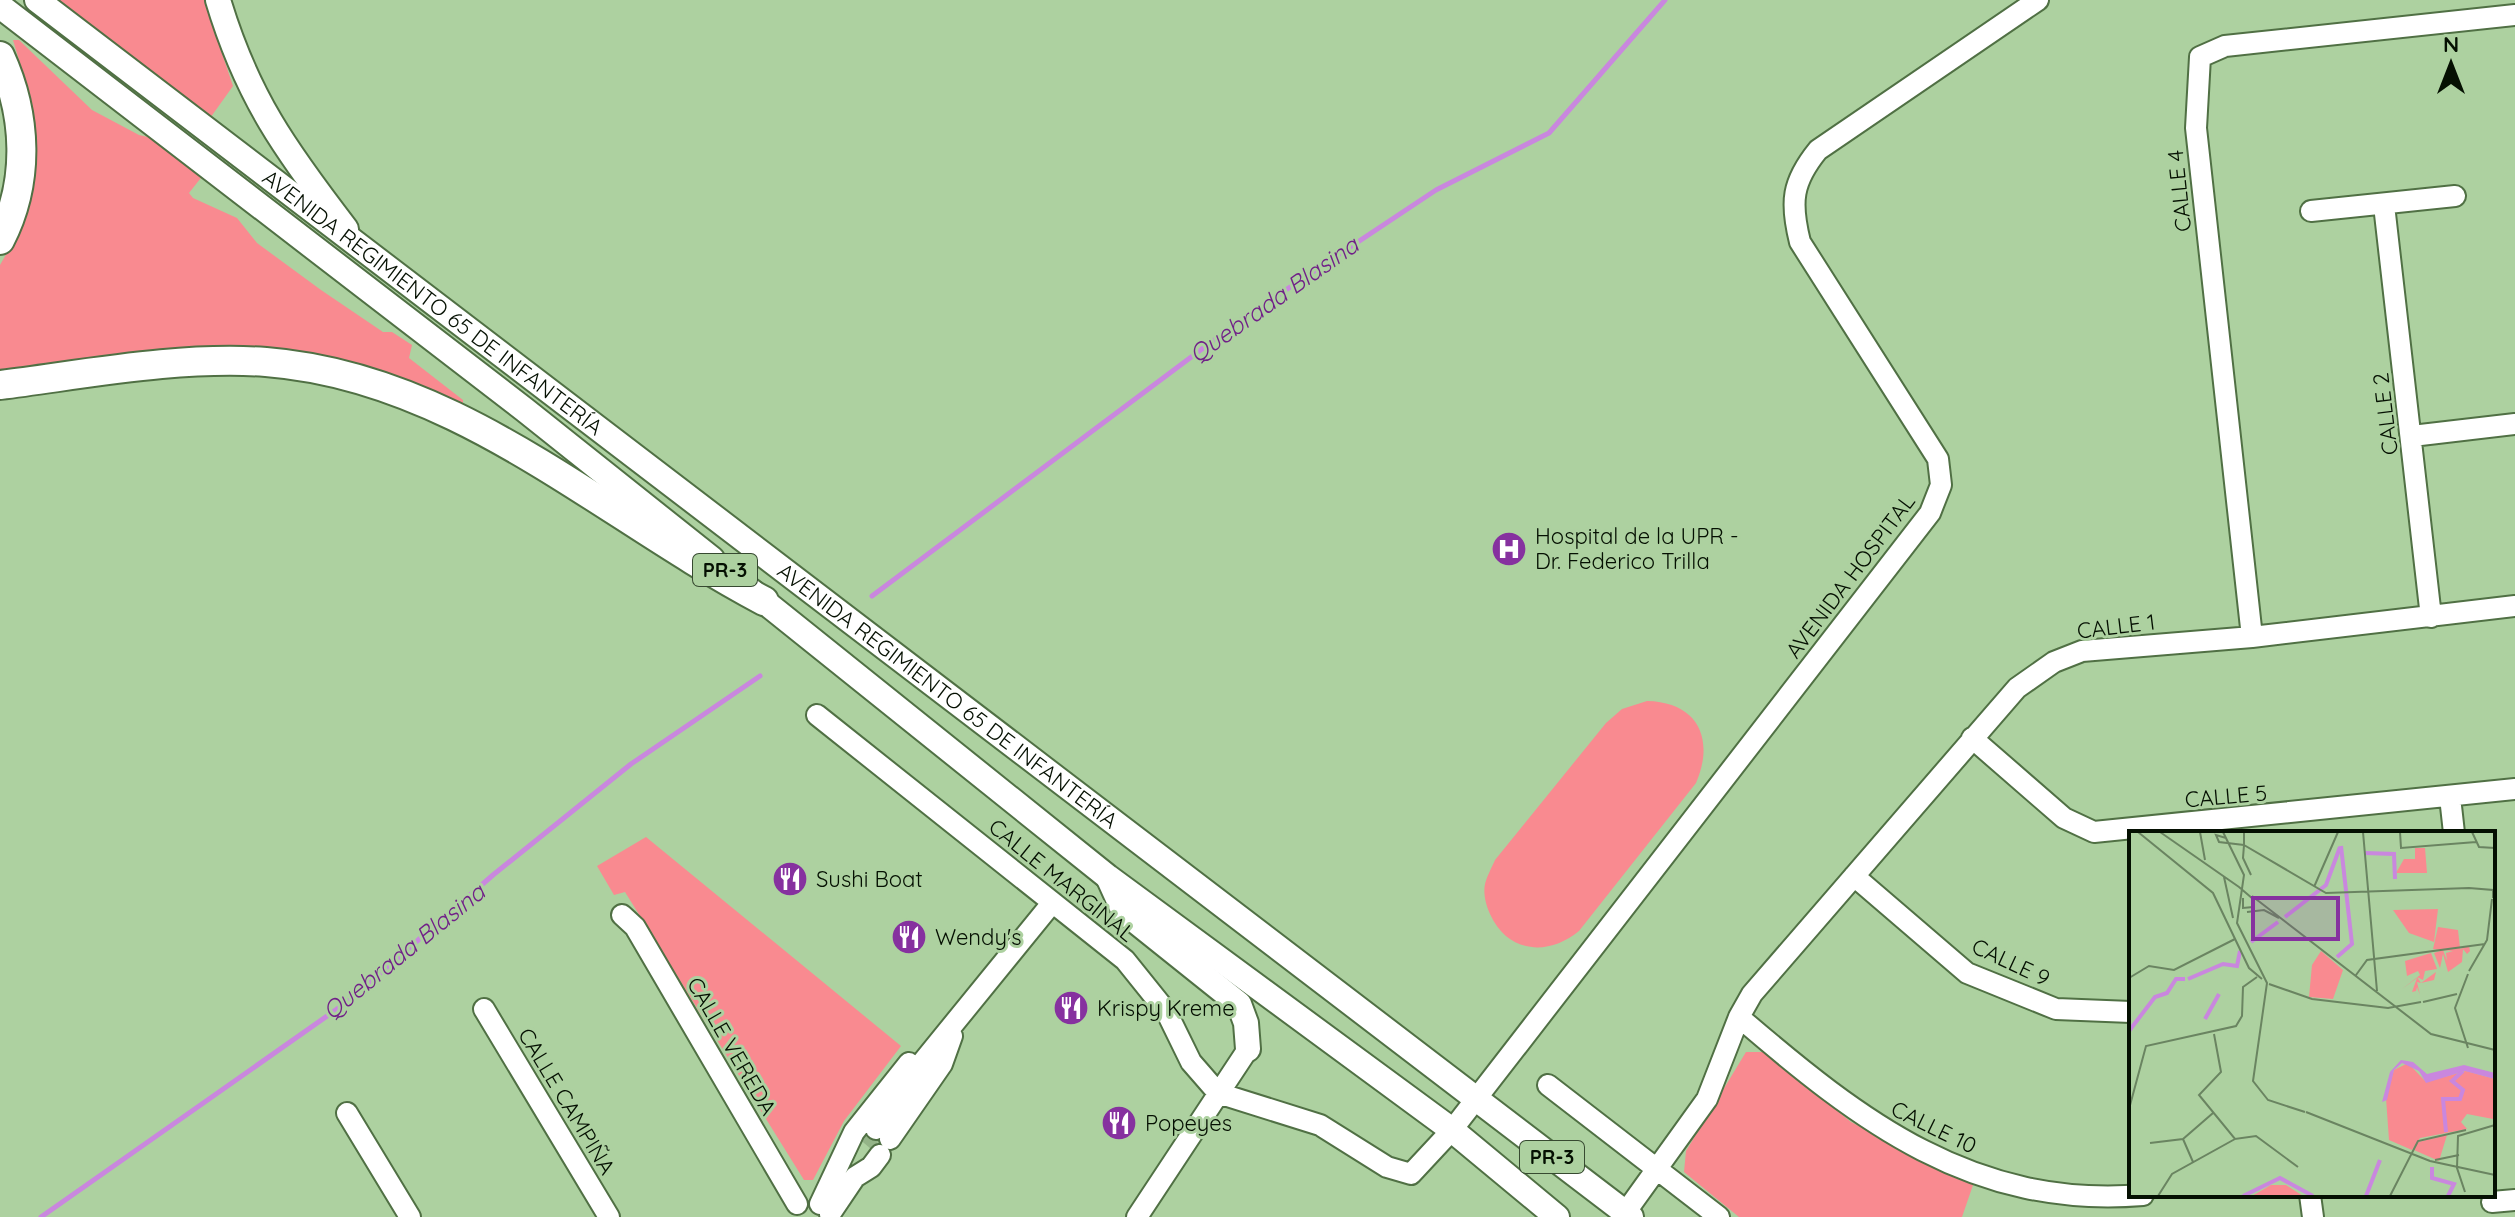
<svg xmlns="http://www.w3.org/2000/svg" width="2515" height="1217" font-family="Quicksand,sans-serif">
	<rect width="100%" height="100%" fill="#add1a0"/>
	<path fill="#f98a90" d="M54,0H204L233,86L208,121Z
		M13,40H19L92,110L139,135L165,141L204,174L189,193L193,198L237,218L257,243L321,290L383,332H392L412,345L409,358L463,400V404L380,370L332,359L0,372V265L24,223L35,176L33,107Z
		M1647,701C1698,702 1715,739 1696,783L1579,931C1549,956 1508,954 1490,914C1486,905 1483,894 1485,884C1487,876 1492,867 1495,860L1606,723L1622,709Z
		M646,837L901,1046L844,1121L813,1180H804L625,892L614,895L597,866Z
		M1746,1052H1765L1851,1122L1973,1185L1962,1217H1739L1684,1172L1686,1151Z"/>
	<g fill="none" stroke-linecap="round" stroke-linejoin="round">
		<path stroke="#c987de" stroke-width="5" d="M872,596L1242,319L1436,190L1549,133L1665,0
			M41,1217L347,1002L493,875L631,764L760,676"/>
		<path stroke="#94b488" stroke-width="20" stroke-dasharray="20 10" stroke-linecap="butt" d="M864,1143L876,1129"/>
		<defs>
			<path id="minor" d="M2384,205L2431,617
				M2311,211L2455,196
				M2412,436L2515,424
				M2252,637L2196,128L2200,57L2225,46L2515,15
				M817,715L1125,960L1166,1011L1191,1062L1218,1093L1320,1125L1387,1167L1411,1174L1452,1130L1930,513L1941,485L1938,459L1800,242C1790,202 1792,182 1818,150L2038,0
				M1972,738L2064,818L2094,832L2515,789
				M2450,797L2454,833
				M1854,876L1967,973L2056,1009L2131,1012
				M622,915L635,927L797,1204
				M484,1009L609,1217
				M1739,1017C1860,1121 1973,1209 2143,1195
				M1548,1085L1719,1217
				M347,1113L410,1217
				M876,1129L912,1075L1052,903
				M890,1139L942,1064L952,1036
				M2310,1195L2313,1217
				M2492,1202L2515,1200
				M820,1204L854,1132L909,1063
				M1625,1213L1707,1099L1739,1017L1752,994L2017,688L2054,662L2082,651L2252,637L2515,606
				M830,1214L855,1177L871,1167L880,1155
				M1137,1217L1248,1049"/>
			<g id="major">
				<path id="s1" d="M37,0L1631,1217"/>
				<path d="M218,0C247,97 286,151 346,229"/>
				<path d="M0,6L525,410L712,559"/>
				<path d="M750,590L1108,877L1452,1130L1557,1217"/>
				<path d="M1109,879L1124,912L1239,1004L1246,1023L1248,1049"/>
			</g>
			<path id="highway" d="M0,56C27,115 30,182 0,240
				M0,385C87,374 178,356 266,362C458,377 601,515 764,601"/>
		</defs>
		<use href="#minor" stroke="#507044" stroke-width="24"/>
		<use href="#major" stroke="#507044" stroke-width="28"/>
		<use href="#highway" stroke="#507044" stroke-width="32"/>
		<use href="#minor" stroke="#fff" stroke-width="20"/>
		<use href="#major" stroke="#fff" stroke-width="24"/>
		<use href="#highway" stroke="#fff" stroke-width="28"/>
	</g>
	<defs>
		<symbol id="hospital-disc" viewBox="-11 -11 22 22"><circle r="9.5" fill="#86319f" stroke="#add1a0"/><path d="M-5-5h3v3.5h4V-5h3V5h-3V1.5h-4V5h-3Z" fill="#fff"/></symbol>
		<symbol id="restaurant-disc" viewBox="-11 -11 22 22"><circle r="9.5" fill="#86319f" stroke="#add1a0"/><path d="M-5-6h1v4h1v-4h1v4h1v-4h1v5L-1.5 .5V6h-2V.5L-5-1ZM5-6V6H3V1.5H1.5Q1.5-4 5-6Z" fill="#fff"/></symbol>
	</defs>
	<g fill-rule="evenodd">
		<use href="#hospital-disc" x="1489" y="529" width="40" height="40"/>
		<use href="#restaurant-disc" x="770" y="859" width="40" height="40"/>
		<use href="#restaurant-disc" x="889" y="917" width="40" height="40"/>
		<use href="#restaurant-disc" x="1051" y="988" width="40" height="40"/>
		<use href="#restaurant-disc" x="1099" y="1103" width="40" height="40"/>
	</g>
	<g text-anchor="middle" stroke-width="6" stroke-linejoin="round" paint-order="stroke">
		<g fill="#add1a0" stroke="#374a31" stroke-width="2">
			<rect x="693" y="554" width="64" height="32" rx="6"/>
			<rect x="1520" y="1141" width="64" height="32" rx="6"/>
		</g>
		<g font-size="20" font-weight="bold" fill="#051002">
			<text x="725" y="577">PR-3</text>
			<text x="1552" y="1164">PR-3</text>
		</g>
		<g font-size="22" fill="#051002" stroke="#add1a0">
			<text transform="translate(2179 191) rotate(-96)" y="8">CALLE 4</text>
			<text dy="8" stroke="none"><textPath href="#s1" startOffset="498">AVENIDA REGIMIENTO 65 DE INFANTERÍA</textPath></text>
			<text transform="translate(2385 414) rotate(-97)" y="8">CALLE 2</text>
			<text transform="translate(1850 576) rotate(-53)" y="8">AVENIDA HOSPITAL</text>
			<text transform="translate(2116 626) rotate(-7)" y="8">CALLE 1</text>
			<text dy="8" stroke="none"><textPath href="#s1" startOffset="1146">AVENIDA REGIMIENTO 65 DE INFANTERÍA</textPath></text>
			<text transform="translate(2226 796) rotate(-5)" y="8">CALLE 5</text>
			<text transform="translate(1062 880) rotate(39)" y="8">CALLE MARGINAL</text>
			<text transform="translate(2011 962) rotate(25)" y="8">CALLE 9</text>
			<text transform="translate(732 1046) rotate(60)" y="8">CALLE VEREDA</text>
			<text transform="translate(567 1101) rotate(59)" y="8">CALLE CAMPIÑA</text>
			<text transform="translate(1934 1127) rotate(26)" y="8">CALLE 10</text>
		</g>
		<g font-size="22" fill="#051002" stroke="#add1a0" text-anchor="start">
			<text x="1535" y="544">Hospital de la UPR -<tspan x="1535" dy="25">Dr. Federico Trilla</tspan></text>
			<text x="816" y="887">Sushi Boat</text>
			<text x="935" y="945">Wendy's</text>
			<text x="1097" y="1016">Krispy Kreme</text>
			<text x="1145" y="1131">Popeyes</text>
		</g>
		<g font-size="24" font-style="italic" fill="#712088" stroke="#add1a0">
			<text transform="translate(1274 300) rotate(-35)" y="8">Quebrada Blasina</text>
			<text transform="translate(404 952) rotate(-39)" y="8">Quebrada Blasina</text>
		</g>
	</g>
	<g transform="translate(2129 831)">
		<rect width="366" height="366" fill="#add1a0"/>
		<path d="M286,17H296L298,42H267L275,28H286ZM309,78L305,111L280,102L264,79ZM309,96L329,99L332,126L331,118L340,115L341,120L338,123L334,118L333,131L319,141L314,123L311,137L305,122L314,119L318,130L317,122L324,120L304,118ZM192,120L214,139L204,168L180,166L183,134ZM302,122L308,138L296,140L294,149L288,146L292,152L307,141L305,149L292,152L288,151L291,164L288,156L287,160L283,161L288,147L273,158L291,144L289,140L278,145L276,130ZM279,232L297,251L337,240L366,248L364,288L338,283L332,291L338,298L291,307L283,319L260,309L257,267L265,239ZM318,304L310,330L285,319L289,311ZM142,354H157L174,365H123Z" fill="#f98a90"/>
		<path d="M272,229L284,231L298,243L335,234L366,242V248L336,240L297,252L290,240L273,232L265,239L258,269L253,271L261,241Z" fill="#c987de"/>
		<path fill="none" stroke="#c987de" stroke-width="4" d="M236,22L265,23L266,48M156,86L197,54L211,16M122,111L149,91M208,126L223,113L212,15M59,148L94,133L108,135L111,120M76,188L90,163M0,200L26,166L38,162L47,148H56M317,301L314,268H331L334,259L323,250L334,240M303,336V347L325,353L319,365M114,365L151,347L184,365M237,365L251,329"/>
		<path fill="none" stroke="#6a8461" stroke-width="2" d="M9,1L84,62L120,137L133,148M31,1L110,56L124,68V76L114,77V67M71,1L76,29M94,1L115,44L108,92L138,152L124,250L139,269L176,281M115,1V14L197,62L340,57L364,59V67M234,1L248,160M271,1L272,17L347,11M343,1L350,16L366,17M97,7L87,4L90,11L115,14M115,14L114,27L122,44M95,46L104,87M185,56L209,1M123,65L302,203L366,219M118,81L135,79L150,87M340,140L358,109L363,68M339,143L326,177L339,217M227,144L238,129L356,113M0,147L20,135L45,139L106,108M140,153L183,168L259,177L292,171M294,171L328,163M85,203L92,241L70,264L106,308L127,305L169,336M0,278L17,215L107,195L113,185L114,156L128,146M177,281L301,330L366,344M54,308L64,331M21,312L54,308L84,282M306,329L330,324M336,361L328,337L329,305L366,294M29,365L43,343L106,308M261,365L289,310L337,299"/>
		<path fill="#86319f" fill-opacity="0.15" stroke="#86319f" stroke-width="4" d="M124,67H209V108H124Z"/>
		<rect width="366" height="366" fill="none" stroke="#051002" stroke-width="4"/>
	</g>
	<g transform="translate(2451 64)" stroke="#add1a0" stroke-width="6" paint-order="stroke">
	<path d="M0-6L14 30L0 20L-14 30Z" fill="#051002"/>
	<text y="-12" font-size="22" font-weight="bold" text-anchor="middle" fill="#051002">N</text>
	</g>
</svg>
